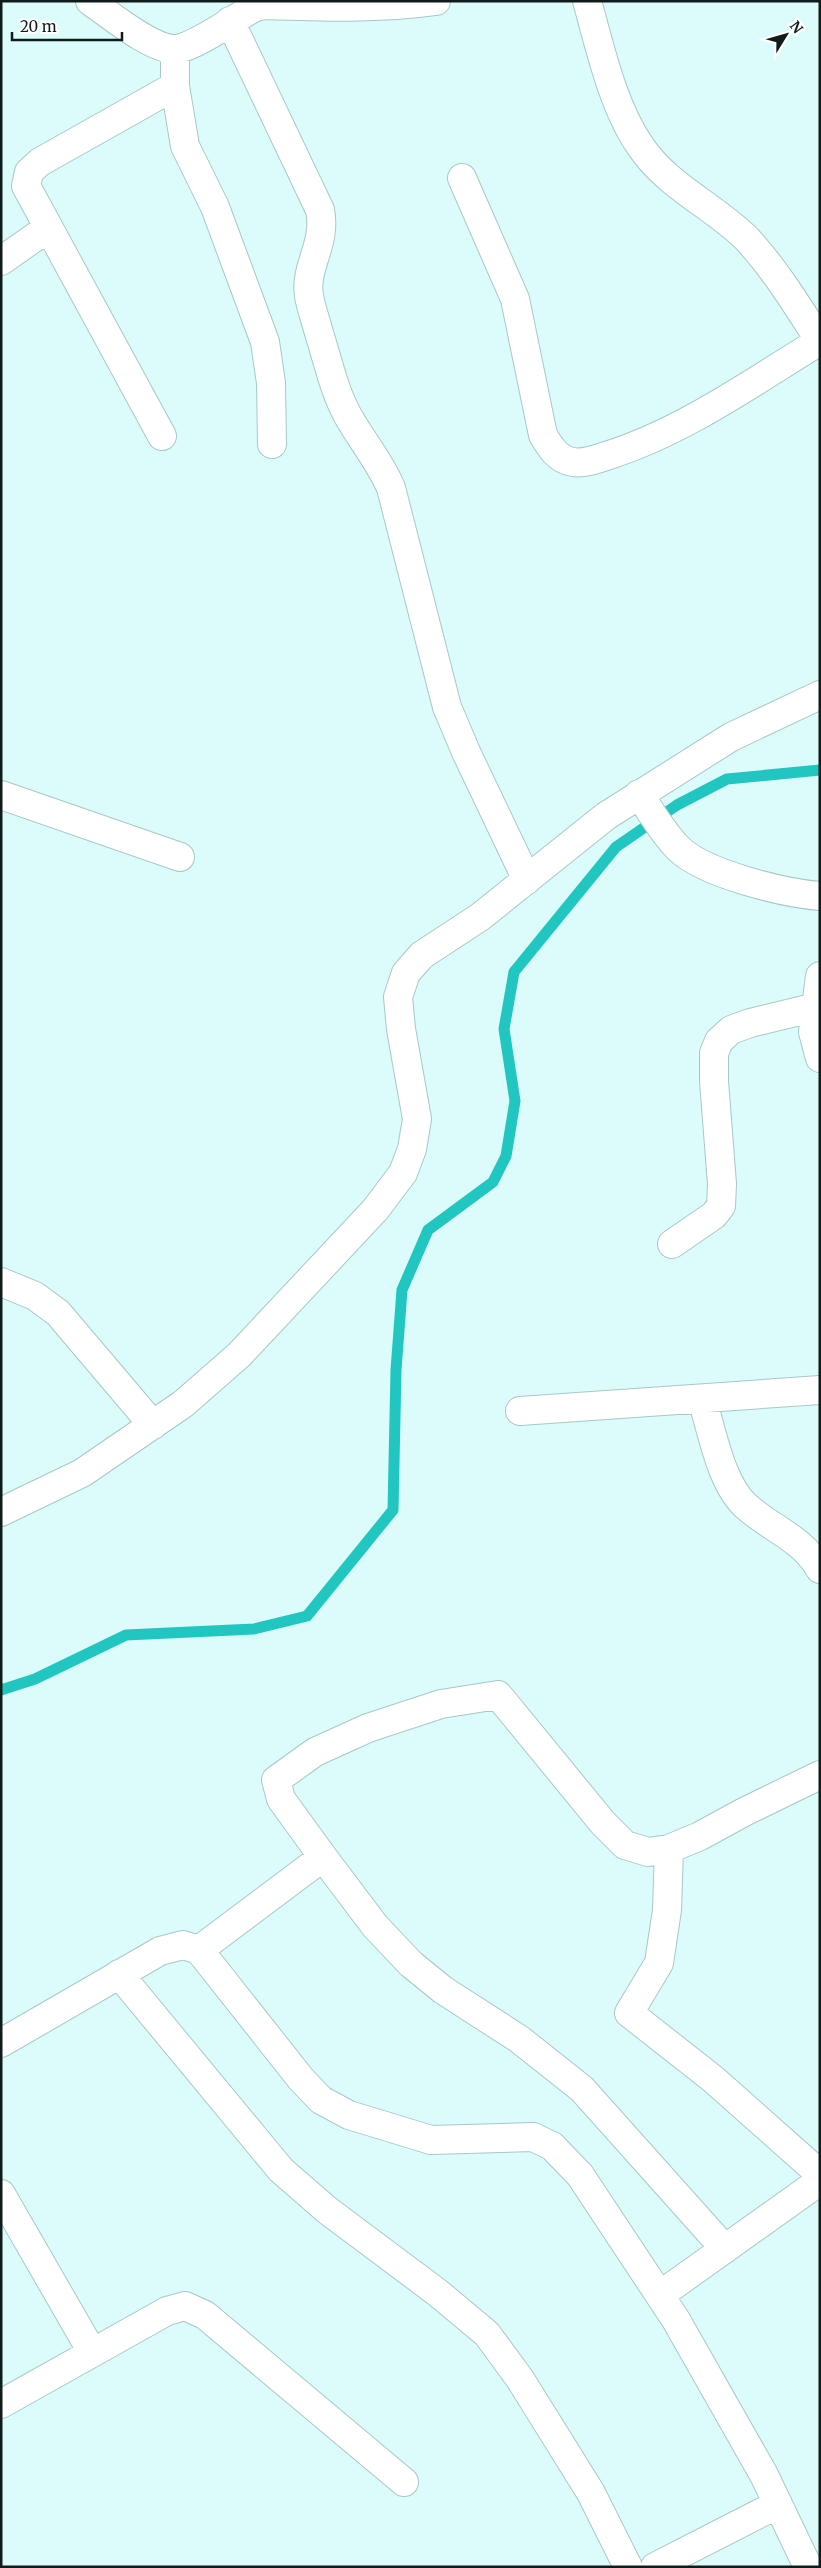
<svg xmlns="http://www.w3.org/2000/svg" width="821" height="2568" font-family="Merriweather,serif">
	<rect width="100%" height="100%" fill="#dbfcfa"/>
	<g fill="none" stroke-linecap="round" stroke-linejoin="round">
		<path stroke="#22c6c1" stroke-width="11" d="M1,1690L35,1679L126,1635L254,1629L307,1616L393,1510L396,1370L402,1290L428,1230L493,1182L506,1156L515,1101L504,1029L514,972L616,847L677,805L727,779L820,770"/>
		<defs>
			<path id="minor" d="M90,1C109,14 153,51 177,49C197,46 235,18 255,7L266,5C323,7 380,9 436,1
				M587,1C600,47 613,108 641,147C668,187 714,206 747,239C775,269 798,307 820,341
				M230,21L320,210C327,244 304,267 309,296C311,308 316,321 319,333C328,361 334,391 348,416C362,441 380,462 391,488L447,707L466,752L527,880
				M175,49V86L185,146L215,207L265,342L271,383L272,444
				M462,178L515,299L543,435C550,447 558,460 573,462C583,464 597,459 606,456C683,432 751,383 820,341
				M1,261L48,228
				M162,436L26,186L29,172L40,162L175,86
				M639,794C651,812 663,833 678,848C704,874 784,893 820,896
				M1,795L180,857
				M820,976L813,1032L820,1058
				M672,1244L714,1215L721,1206L722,1184L714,1081V1053L719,1041L731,1030L750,1023L820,1006
				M1,1282L35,1296L58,1313L153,1425
				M702,1399C712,1431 721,1485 747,1507C772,1529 803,1539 820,1569
				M520,1411L820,1390
				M1,1512L82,1473L183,1404L239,1355L375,1210L403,1173L412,1149L417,1119L401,1029L398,997L406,973L422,955L480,917L606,816L731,737L820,695
				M669,1849L667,1910L659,1963L629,2013L713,2079L820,2174
				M199,1950L323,1857
				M119,1974L281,2170L327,2210L438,2293L487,2334L520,2379L591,2493L628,2567
				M1,2043L160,1951L183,1945L199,1950L301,2079L321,2100L349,2115L431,2140L533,2137L552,2146L580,2175L676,2320L764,2475L808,2567
				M1,2194L92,2352
				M725,2249L582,2089L519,2039L443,1990L411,1964L375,1926L323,1857L281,1799L276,1780L315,1752L368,1728L441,1704L498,1695L603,1823L625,1845L648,1852L669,1849L700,1836L744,1812L820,1775
				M660,2295L820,2181
				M1,2404L167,2311L185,2306L205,2315L404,2482
				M655,2567L778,2504"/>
		</defs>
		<use href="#minor" stroke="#a8c8c6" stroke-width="30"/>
		<use href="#minor" stroke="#fff" stroke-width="28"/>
	</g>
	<rect width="821" height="2568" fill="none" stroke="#101c1c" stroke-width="5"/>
	<g transform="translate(786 35) rotate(53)" stroke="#ffffff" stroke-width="4" paint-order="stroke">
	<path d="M0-4L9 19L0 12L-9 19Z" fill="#101c1c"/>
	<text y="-8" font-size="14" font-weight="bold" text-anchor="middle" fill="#101c1c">N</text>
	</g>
	<path d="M12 32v8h110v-8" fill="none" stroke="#101c1c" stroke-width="2.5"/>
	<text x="20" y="32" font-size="15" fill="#101c1c" stroke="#ffffff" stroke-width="4" paint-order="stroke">20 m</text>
</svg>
